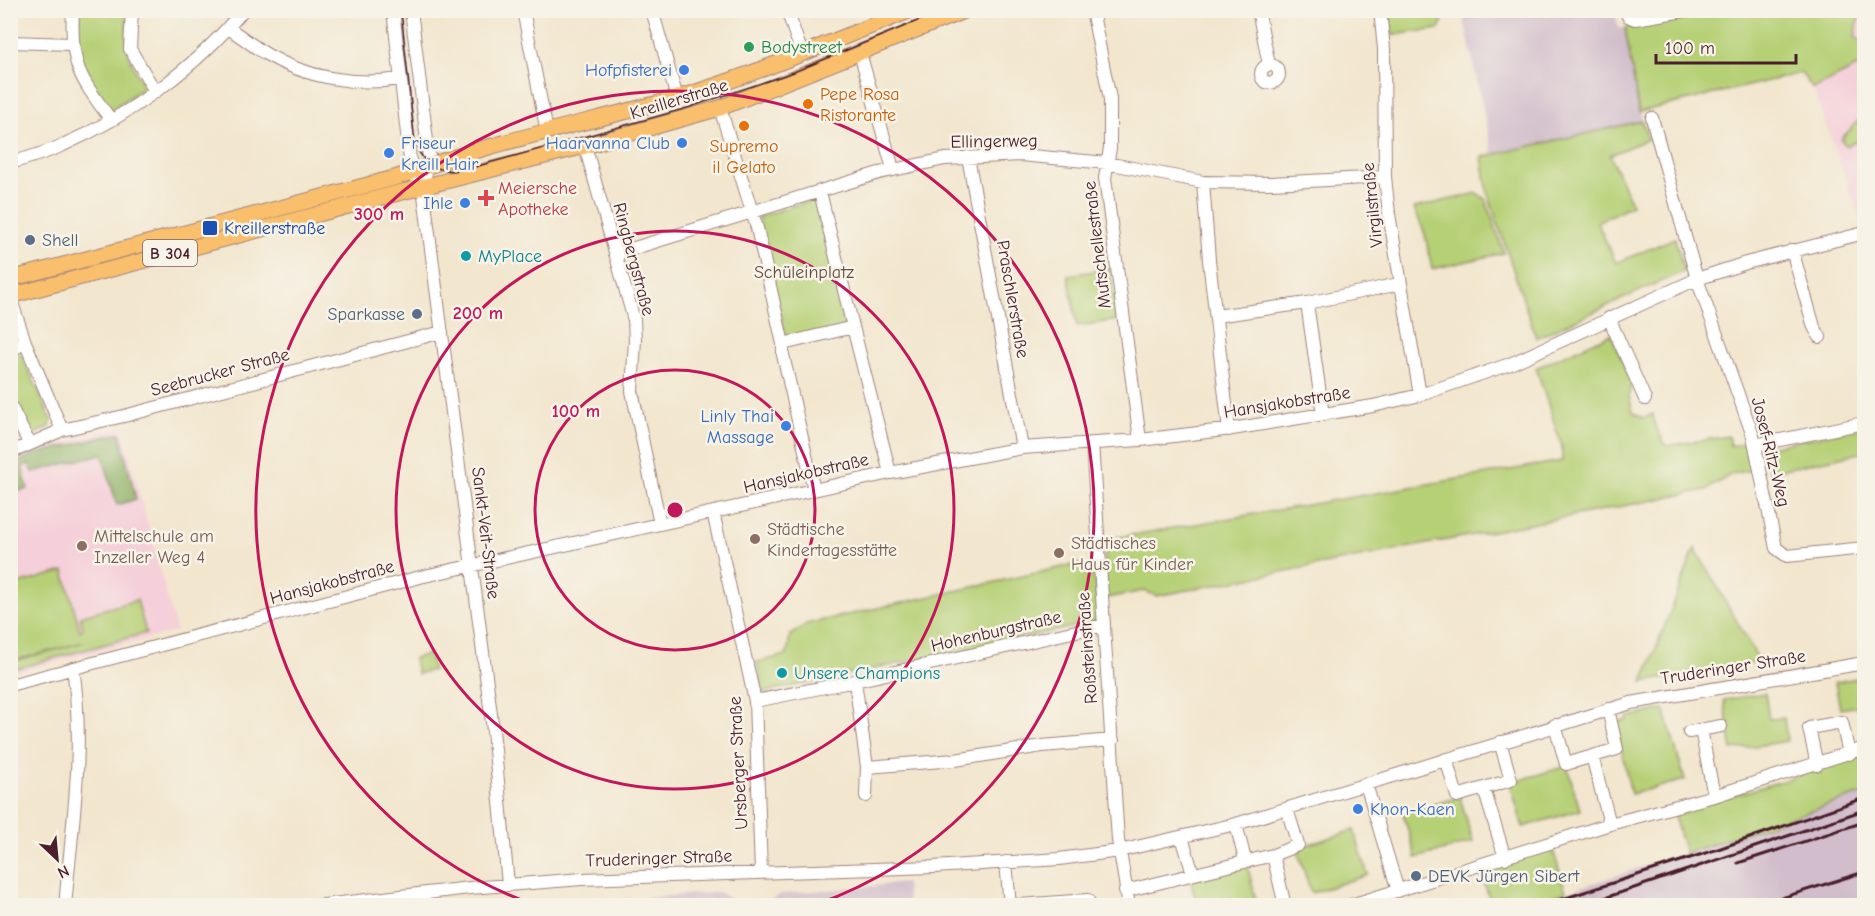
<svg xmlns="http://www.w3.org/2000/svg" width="1875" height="916" font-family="'Comic Neue',sans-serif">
	<rect width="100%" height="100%" fill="#f7f3e8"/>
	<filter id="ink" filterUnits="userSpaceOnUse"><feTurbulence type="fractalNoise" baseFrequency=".0167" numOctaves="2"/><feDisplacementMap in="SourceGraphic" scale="12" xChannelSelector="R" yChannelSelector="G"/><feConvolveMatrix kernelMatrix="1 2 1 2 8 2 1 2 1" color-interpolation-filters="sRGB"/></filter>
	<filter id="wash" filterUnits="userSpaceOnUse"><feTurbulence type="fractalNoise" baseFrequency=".008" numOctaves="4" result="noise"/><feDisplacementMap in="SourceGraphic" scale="24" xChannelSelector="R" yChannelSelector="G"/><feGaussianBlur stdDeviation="1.35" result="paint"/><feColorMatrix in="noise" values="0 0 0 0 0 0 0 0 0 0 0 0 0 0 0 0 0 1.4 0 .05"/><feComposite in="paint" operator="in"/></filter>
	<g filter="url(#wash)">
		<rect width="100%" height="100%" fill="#f2e6ce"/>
		<path fill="#f5cfd9" d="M1860,11H1864V41L1855,38Z
			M1864,64V219L1861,220L1813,89Z
			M122,427L176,631L11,674V462L31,451Z"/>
		<path fill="#d1bdcb" d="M1483,10L1614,11L1619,28H1625L1642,121L1493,155L1463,14Z
			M1864,793V905L1524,906L1773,824Z
			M906,883L908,905H557L719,892L733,901L773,899L781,894Z"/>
		<path fill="#b6d076" stroke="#807850" stroke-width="1.5" d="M1735,10L1860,11L1855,38L1863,41V64L1813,89L1801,73L1639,112L1625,28Z
			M79,11H127C126,48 124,55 145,87L110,110C81,66 76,64 79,11Z
			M1389,11V10L1453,11L1446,12L1439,29L1392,35Z
			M1864,115V138L1846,146L1841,139Z
			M1642,121L1648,139L1610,155L1632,205L1597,222L1616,263L1675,238L1684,271L1536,338L1488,194L1482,157Z
			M1477,193L1486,200L1504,253L1432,269L1425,234L1414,208Z
			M821,197L851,328L786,342L758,217Z
			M1109,269L1118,320L1077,326L1068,275Z
			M1611,334L1631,382L1629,396L1633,412L1643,418L1653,414L1655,425L1666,446L1728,436L1730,446L1746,443L1752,470L1732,474L1706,490L1157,596L1144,591L1106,598L1104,540L1562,461V447L1536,368Z
			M15,352L22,355L51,420L50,427L32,435L28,434L11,395L10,355Z
			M1864,427V452L1770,472L1764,448Z
			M1695,548L1760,662L1643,682Z
			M1077,564C1102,570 1095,598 1097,620L1092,623L763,692L757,662L787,655L790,636L806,624Z
			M64,571L80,631L83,629L80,616L137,600L146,633L11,670V662L84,642L11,661V586Z
			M429,654L433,670L417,674L414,658Z
			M1864,677V705L1840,709L1835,682Z
			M1765,693L1769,719L1784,718L1787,741L1732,750L1724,700Z
			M1664,709L1685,780L1631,794L1616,723L1628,720V717Z
			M1864,752V793L1685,853L1673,813L1789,779Z
			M1567,766L1580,810L1523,827L1510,783Z
			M1460,797L1473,842L1416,858L1403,813Z
			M1354,830L1368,875L1311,893L1297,848Z
			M1552,847L1566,892L1524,905H1492L1479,869Z
			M1247,864L1257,905H1197L1190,878Z"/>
		<path fill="#90b267" stroke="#6d6849" stroke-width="1.5" d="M120,433L136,499L117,505L102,454L33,472L29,464L22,467L28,489L19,491L11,466L31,455Z"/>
	</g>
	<g filter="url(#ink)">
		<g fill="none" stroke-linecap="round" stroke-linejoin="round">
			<defs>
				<path id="minor" d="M73,10C70,66 79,76 111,120
					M132,10L130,49L155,91
					M393,10L410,160L411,171L417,179
					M411,10L429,157L423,187L493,730L508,884
					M523,10L547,132
					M652,10L677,98
					M787,10L802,54
					M1092,10L1110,99V148L1105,178L1140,440
					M1258,10L1269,65
					M1380,10L1384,49L1385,177L1389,214L1420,395
					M1625,10L1628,16L1635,19L1690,10
					M228,28C241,36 253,46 266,54C307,78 354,86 400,79
					M10,42L71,44
					M860,53L893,169
					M1261 74a9 9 0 1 1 18 0a9 9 0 1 1-18 0Z
					M720,108L757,228L783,344L853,327L820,192
					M1652,118L1697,279L1753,436L1776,548L1787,556L1864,548
					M585,146L634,320L635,340L632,391L660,524
					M968,157L1022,448
					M10,163C28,158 46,153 63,145C129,116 197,67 243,10
					M1203,182L1209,260L1229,430
					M1792,250L1814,327L1820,337
					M615,254L879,173L945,159L1020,155L1107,163L1203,182L1271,183L1385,177
					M10,297L25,342L62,430
					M1307,303L1323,415
					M1216,316L1307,303L1399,284
					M1609,318L1645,399
					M853,327L890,473
					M783,344V355L814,490
					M10,351L25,342
					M10,405L29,443
					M1092,443L1118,840L1129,906
					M1755,445L1864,423
					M10,453L62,430L124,416L442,332
					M713,512L755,701L761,872
					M855,681L867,767L866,796
					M10,685L420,577L890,473L1022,448L1140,440L1232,429L1373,406L1420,395L1510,364L1697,279L1746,263L1864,233
					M755,701L855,681L1103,625
					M1555,725L1566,764L1617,749L1608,709
					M1701,730L1714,796
					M1689,732L1721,726
					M1592,756L1610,824
					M1446,759L1457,796L1511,780L1500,742
					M1817,765L1809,728L1842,722L1849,754
					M867,767L955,760L1042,746L1113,740
					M1366,784L1398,891
					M1484,789L1505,858
					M1236,824L1245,860
					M1182,837L1193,874
					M1273,855L1285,906
					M1006,862L1010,906
					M1125,891L1273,855L1298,845L1287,809
					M65,906C72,826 85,748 73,668
					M315,906L470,888L582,879L933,867L1059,859L1119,851L1236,824L1631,703L1864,663
					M1006,906L1088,900L1089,906
					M1348,906L1610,824L1714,796L1864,748"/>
				<path id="major" d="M10,279L398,177C488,142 584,124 677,98C757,74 833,41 911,10
					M10,296L394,194L585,146L720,108L966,10"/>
			</defs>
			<use href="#minor" stroke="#9e827c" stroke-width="14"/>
			<use href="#major" stroke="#9e827c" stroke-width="17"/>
			<use href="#minor" stroke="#fff" stroke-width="12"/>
			<use href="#major" stroke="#f9bf6c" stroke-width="15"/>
			<path stroke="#4a1f2b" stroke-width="1.5" d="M401,10L415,143C424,169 446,175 471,168L687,108L794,72L944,10"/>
			<path stroke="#4a1f2b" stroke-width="3" d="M1738,863L1864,822
				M1541,906L1718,849L1864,798
				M1581,906L1864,810
				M1756,906L1864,872"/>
		</g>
	</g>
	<g fill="none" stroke="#c2185b" stroke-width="3">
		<circle cx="675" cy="510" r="140"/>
		<circle cx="675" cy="510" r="279"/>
		<path d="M535 905A419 419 0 1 1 815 905"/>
	</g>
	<circle fill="#2e9e5b" stroke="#f7f3e8" stroke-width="2" cx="749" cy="47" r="6"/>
	<g fill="#3f7fe0" stroke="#f7f3e8" stroke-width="2">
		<circle cx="684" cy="70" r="6"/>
		<circle cx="682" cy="143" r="6"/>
		<circle cx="389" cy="153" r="6"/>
		<circle cx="465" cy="203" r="6"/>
		<circle cx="786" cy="426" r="6"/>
		<circle cx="1358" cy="809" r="6"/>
	</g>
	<g fill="#e8710a" stroke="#f7f3e8" stroke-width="2">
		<circle cx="808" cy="104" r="6"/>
		<circle cx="744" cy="126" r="6"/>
	</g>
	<path fill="#e0444e" stroke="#f7f3e8" stroke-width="2" d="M483 189h6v6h6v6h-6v6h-6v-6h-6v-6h6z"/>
	<rect fill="#1a4fb4" stroke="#f7f3e8" stroke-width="2" x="202" y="220" width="16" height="16" rx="3"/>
	<g fill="#5c6f8a" stroke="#f7f3e8" stroke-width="2">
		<circle cx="30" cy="240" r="6"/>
		<circle cx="417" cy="314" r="6"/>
		<circle cx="1416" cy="876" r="6"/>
	</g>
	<g fill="#0f9aa8" stroke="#f7f3e8" stroke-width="2">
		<circle cx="466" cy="256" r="6"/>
		<circle cx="782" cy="673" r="6"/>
	</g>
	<g fill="#8d6e63" stroke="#f7f3e8" stroke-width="2">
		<circle cx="755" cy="539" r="6"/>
		<circle cx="82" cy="546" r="6"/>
		<circle cx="1059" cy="553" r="6"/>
	</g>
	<g text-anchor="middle" stroke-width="5" stroke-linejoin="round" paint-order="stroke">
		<rect fill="#f7f3e8" stroke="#7e5f64" stroke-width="1.5" x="143" y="240" width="54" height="26" rx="4.5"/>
		<g font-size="16" font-weight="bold" fill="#4a1f2b">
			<text x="170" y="259">B 304</text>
		</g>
		<g font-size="18" fill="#27864d" stroke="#f7f3e8" text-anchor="start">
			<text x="761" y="53">Bodystreet</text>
		</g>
		<g font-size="18" fill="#366cbe" stroke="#f7f3e8" text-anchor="end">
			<text x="672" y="76">Hofpfisterei</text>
			<text x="401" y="149" text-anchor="start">Friseur<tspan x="401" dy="21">Kreill Hair</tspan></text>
			<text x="670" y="149">Haarvanna Club</text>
			<text x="453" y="209">Ihle</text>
			<text x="774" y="422">Linly Thai<tspan x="774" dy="21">Massage</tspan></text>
			<text x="1370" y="815" text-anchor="start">Khon-Kaen</text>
		</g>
		<g font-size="18" fill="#c56008" stroke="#f7f3e8" text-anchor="start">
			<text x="820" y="100">Pepe Rosa<tspan x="820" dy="21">Ristorante</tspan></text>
			<text x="744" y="152" text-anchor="middle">Supremo<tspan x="744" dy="21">il Gelato</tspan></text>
		</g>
		<g font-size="18" fill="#4a1f2b" stroke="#f7f3e8">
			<text transform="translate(679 99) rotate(-17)" y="6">Kreillerstraße</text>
			<text transform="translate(994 141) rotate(-1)" y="6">Ellingerweg</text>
			<text transform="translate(1372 205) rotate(-96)" y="6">Virgilstraße</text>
			<text transform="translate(1097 245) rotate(-97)" y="6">Mutschellestraße</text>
			<text transform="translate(634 259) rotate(75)" y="6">Ringbergstraße</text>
			<text transform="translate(1013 299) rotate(80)" y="6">Praschlerstraße</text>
			<text transform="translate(220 372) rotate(-15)" y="6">Seebrucker Straße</text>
			<text transform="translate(1287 402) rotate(-9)" y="6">Hansjakobstraße</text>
			<text transform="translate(1771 452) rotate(76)" y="6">Josef-Ritz-Weg</text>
			<text transform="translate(806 473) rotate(-13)" y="6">Hansjakobstraße</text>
			<text transform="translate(486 533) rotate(83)" y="6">Sankt-Veit-Straße</text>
			<text transform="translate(332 582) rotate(-15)" y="6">Hansjakobstraße</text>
			<text transform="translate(996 631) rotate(-13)" y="6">Hohenburgstraße</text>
			<text transform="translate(1087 648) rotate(-94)" y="6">Roßsteinstraße</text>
			<text transform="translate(1733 667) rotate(-9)" y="6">Truderinger Straße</text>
			<text transform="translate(738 763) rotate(-93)" y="6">Ursberger Straße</text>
			<text transform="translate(659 858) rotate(-2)" y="6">Truderinger Straße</text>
		</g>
		<g font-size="18" fill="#be3a42" stroke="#f7f3e8" text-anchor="start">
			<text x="498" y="194">Meiersche<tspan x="498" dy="21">Apotheke</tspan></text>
		</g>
		<g font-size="18" fill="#164399" stroke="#f7f3e8" text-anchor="start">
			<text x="224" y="234">Kreillerstraße</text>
		</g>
		<g font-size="18" fill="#4e5e75" stroke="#f7f3e8" text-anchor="start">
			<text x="42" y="246">Shell</text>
			<text x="405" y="320" text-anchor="end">Sparkasse</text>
			<text x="1428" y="882">DEVK Jürgen Sibert</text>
		</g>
		<g font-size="18" fill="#0d838f" stroke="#f7f3e8" text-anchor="start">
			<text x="478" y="262">MyPlace</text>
			<text x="794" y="679">Unsere Champions</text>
		</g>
		<g font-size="18" fill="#654b3e" stroke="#f7f3e8">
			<text x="804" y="278">Schüleinplatz</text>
		</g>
		<g font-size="18" fill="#785e54" stroke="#f7f3e8" text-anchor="start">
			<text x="767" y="535">Städtische<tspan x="767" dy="21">Kindertagesstätte</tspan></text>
			<text x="94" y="542">Mittelschule am<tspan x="94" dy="21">Inzeller Weg 4</tspan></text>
			<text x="1071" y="549">Städtisches<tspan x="1071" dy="21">Haus für Kinder</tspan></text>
		</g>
	</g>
	<circle cx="675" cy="510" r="9" fill="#c2185b" stroke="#f7f3e8" stroke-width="3"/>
	<g font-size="18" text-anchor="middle" font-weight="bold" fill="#c2185b" stroke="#f7f3e8" stroke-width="5" stroke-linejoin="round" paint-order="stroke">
		<text x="379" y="220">300 m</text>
		<text x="478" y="319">200 m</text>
		<text x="576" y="417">100 m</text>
	</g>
	<rect width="1875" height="916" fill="none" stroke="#f7f3e8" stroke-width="36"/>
	<g transform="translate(57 859) rotate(154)" stroke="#f7f3e8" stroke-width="4.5" paint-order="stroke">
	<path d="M0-4.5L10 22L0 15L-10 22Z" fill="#4a1f2b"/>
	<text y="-9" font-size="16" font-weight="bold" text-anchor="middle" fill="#4a1f2b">N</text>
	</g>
	<path d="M1656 54v9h140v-9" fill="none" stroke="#4a1f2b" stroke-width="3"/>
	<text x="1665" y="54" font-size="18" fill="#4a1f2b" stroke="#f7f3e8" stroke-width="4.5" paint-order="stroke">100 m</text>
</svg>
